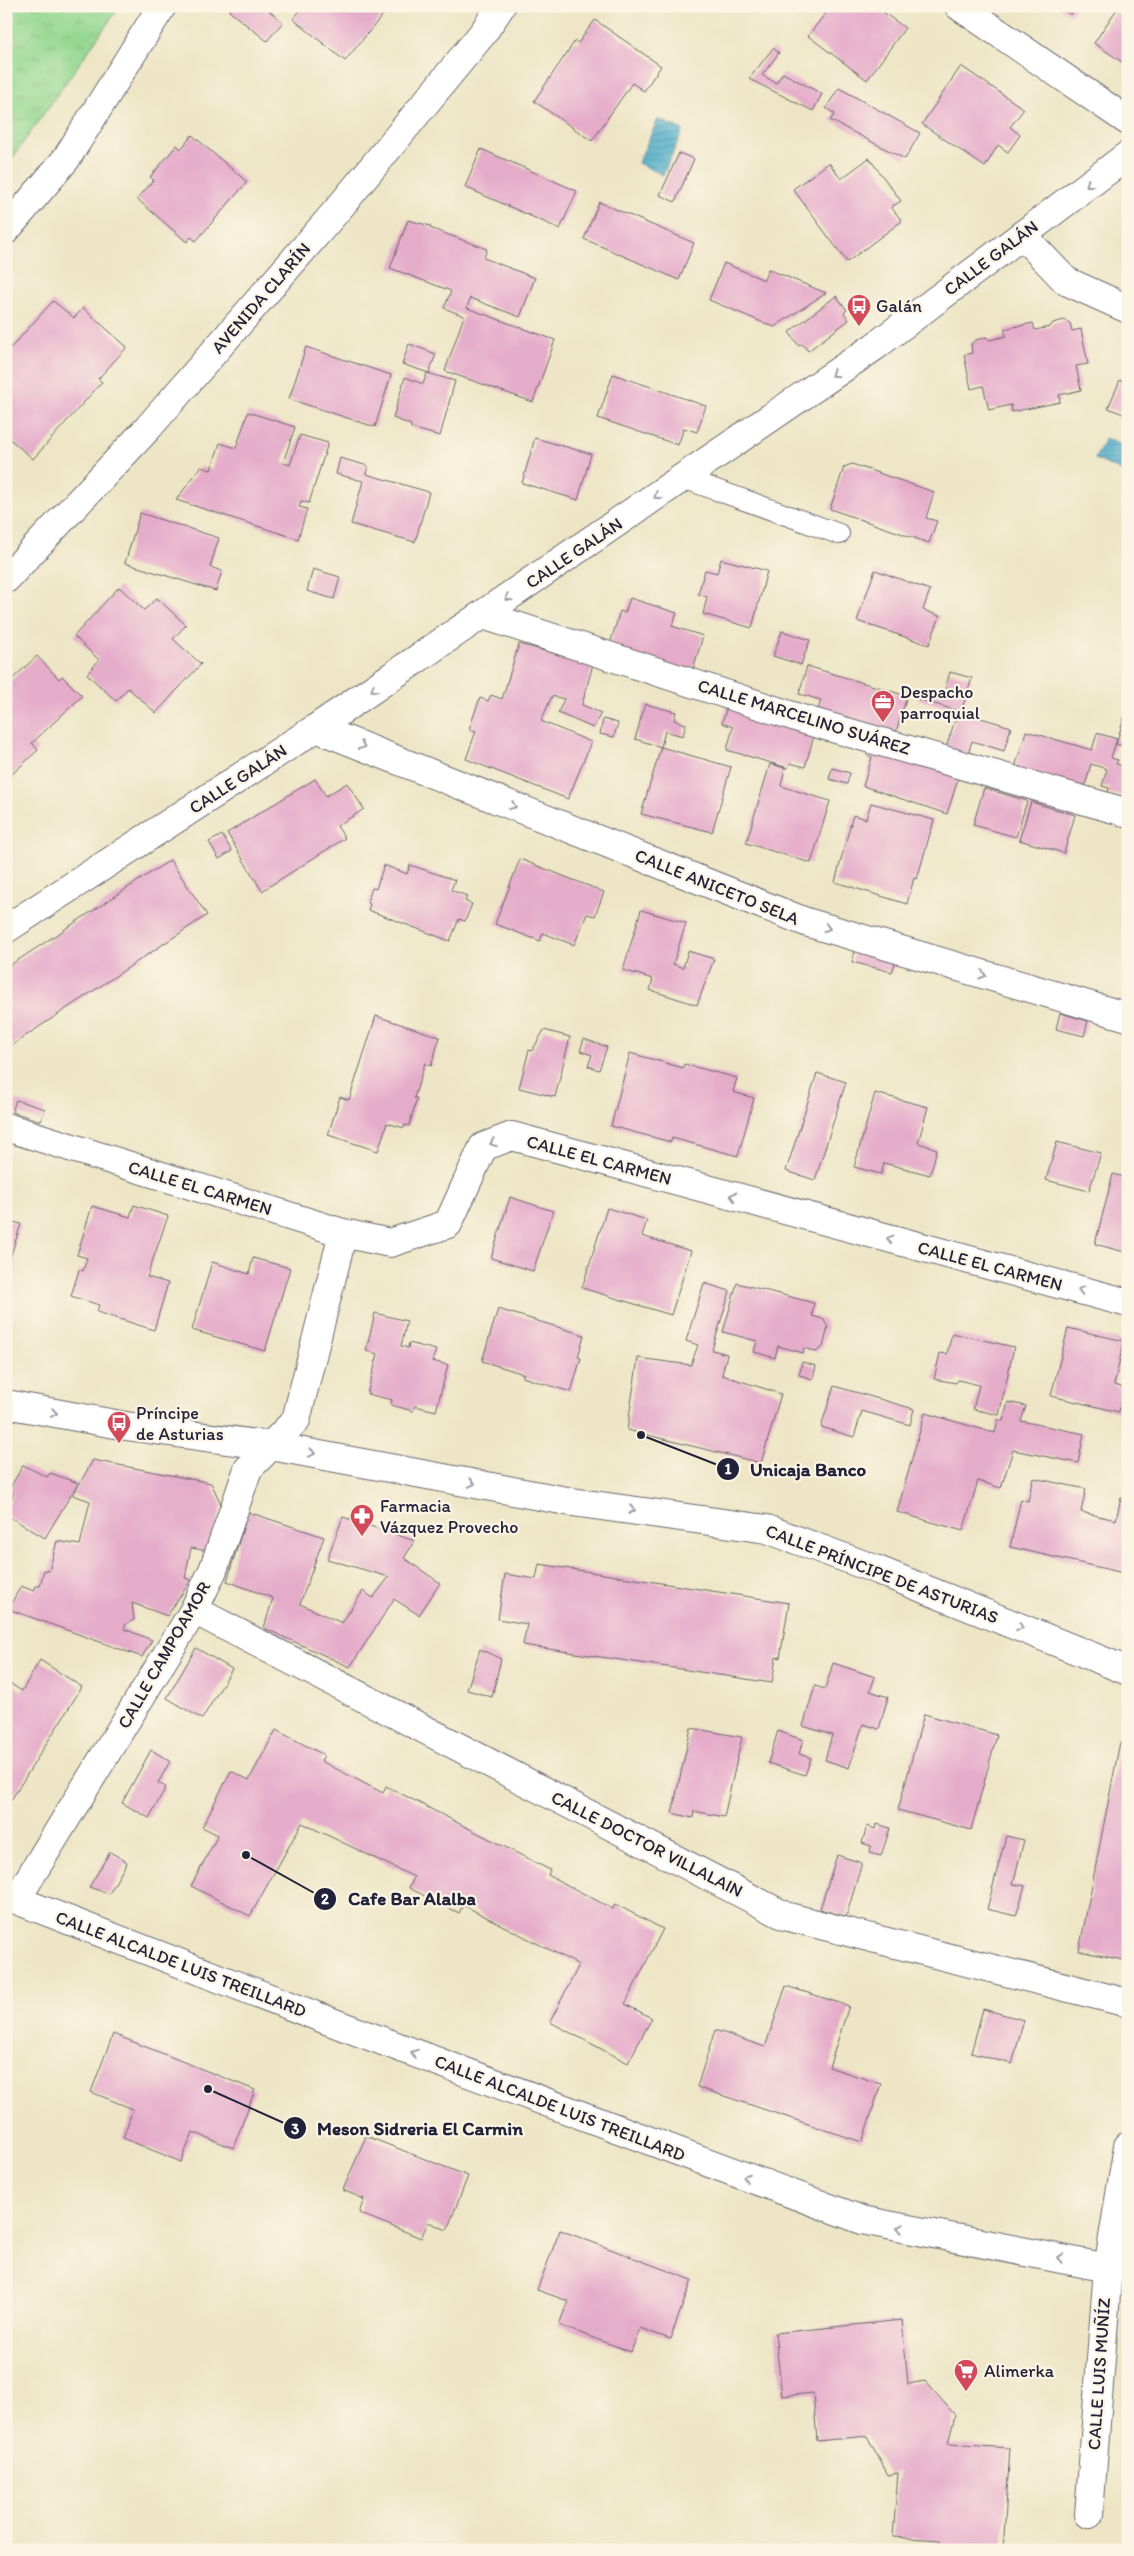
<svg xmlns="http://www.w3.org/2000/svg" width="1134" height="2556" font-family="Itim,sans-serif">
	<defs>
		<pattern id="grass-tufts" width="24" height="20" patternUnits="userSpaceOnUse" patternTransform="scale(1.25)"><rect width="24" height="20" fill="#93d78f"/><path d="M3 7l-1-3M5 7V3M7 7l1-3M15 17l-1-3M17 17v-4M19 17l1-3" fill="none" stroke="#7eb87c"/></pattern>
		<pattern id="water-rules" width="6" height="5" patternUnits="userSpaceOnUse" patternTransform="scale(1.25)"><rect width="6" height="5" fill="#4cadcb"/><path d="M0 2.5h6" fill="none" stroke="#3f8ca6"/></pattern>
	</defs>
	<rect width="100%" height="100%" fill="#fcf5e5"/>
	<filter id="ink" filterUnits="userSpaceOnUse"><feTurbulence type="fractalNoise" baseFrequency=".02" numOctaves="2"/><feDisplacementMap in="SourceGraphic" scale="10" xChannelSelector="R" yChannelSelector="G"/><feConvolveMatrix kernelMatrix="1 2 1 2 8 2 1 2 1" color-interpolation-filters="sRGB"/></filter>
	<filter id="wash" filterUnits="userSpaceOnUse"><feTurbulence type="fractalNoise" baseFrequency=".0096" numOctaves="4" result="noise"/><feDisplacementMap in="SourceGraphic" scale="20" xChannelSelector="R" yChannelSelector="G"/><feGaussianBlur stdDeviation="1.12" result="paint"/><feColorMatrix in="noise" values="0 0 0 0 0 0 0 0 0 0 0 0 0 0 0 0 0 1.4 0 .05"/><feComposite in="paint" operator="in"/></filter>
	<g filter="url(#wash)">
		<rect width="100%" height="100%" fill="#ede5c5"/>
		<path fill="url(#grass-tufts)" stroke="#5a7c65" d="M6,6H120L6,167Z"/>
		<path fill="url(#water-rules)" stroke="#376883" d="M658,119L683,130L663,175L638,163Z
			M1105,438L1128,448V474L1095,459Z"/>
		<g id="blocks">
			<path fill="#e5acca" d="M232,6H263L283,22L267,41L229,11Z
				M304,6H390L345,61L293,19Z
				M831,6H888L883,12L905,28L867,80L808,36Z
				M1057,6H1077L1071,15Z
				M1119,6H1128V66L1094,43Z
				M595,20L661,66L644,91L632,83L592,141L534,101L575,41L578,43Z
				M773,48L779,53L762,75L776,83L783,73L822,94L813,111L749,79Z
				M961,66L1024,109L1010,127L1020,135L1008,152L998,145L985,167L922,124Z
				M839,88L920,133L905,159L830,120L835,114L826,108Z
				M192,135L247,182L196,241L191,237L187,242L137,199L154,180L150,177L177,145L181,149Z
				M481,149L577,191L560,229L465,187Z
				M679,153L694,159L675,202L660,195Z
				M869,158L901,201L891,207L902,221L847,262L793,189L829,163L841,179Z
				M599,202L694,243L679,280L584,239Z
				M408,220L431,226L430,228L487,249L484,258L535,278L520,317L470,298L467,308L555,340L533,402L445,371L464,316L444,308L451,291L390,268Z
				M724,263L764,280L768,269L826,293L774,327L709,300Z
				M836,296L847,310L844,313L849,320L808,351L802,344L799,346L789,332Z
				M53,301L74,318L83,308L127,347L98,379L102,382L33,459L6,436V353Z
				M1064,320L1070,323L1072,331L1081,329L1088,364L1076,366L1081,390L1059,395L1060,402L1012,412L1011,405L989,410L983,386L971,389L964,355L972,353L971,344L976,340L986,337L990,340L1006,336L1004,329L1033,323L1035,330L1050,327L1053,323Z
				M409,344L436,354L429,373L402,364Z
				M306,347L391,375L375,427L289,399Z
				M427,373L455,381L440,436L411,428V425L393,418L405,377L423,384Z
				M613,374L706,406L697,432L684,428L678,445L598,418Z
				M1120,380L1128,383V416L1108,408Z
				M248,412L295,427L283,463L290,465L300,435L328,443L309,503L301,501L299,507L307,509L298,539L176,500L201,467L211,470L220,443L236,448Z
				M535,438L591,454L578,500L522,483Z
				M340,458L368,466L366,474L429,492L415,542L351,524L363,481L336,474Z
				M852,464L934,492L926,518L937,521L929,543L830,509L844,467Z
				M140,513L219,538L210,567L222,571L216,591L125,563Z
				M721,559L767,571L752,628L703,614L707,597L698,594L705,570L717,573Z
				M313,569L340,577L334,599L307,591Z
				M875,570L930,590L923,610L940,616L929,645L857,621Z
				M119,587L144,610L157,598L186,625L173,639L201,664L156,713L128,688L116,701L87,674L99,660L74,636Z
				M630,598L677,613L672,626L703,636L690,679L607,654L620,611L625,613Z
				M782,631L810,640L801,665L773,656Z
				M519,644L593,664L582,705L601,713L593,728L558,713L564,699L552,696L541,721L591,742L568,799L466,759L476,731L469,729L480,698L488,701L491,695L502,699Z
				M37,656L59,679L62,676L82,696L32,743L38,750L10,776L6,772V699L9,697L6,694V685Z
				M807,666L907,696L894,739L816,717L821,700L799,694Z
				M950,672L972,678L961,712L1011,727L1004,751L972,741L966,761L944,754L958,711L918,699L920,690L935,695L937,691L944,693Z
				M728,703L816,729L805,767L790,763L788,768L727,750L733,727L722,723Z
				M645,704L676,712L674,720L686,724L683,736L665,731L661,747L635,739Z
				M1128,705V748L1116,744Z
				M603,719L618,723L614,737L600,734Z
				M1026,731L1092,750L1097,733L1117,739L1111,758L1118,760L1116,764L1128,767V798L1108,793L1109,788L1102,786L1107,769L1091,764L1084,790L1014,771Z
				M870,746L960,773L947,814L863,786L872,757L867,755Z
				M661,747L731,767L712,832L641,814Z
				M770,764L785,768L781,786L830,801L811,863L746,843Z
				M832,768L850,773L847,784L829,779Z
				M315,779L326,796L347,783L364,809L337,826L345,838L262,891L227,833Z
				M984,788L1027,801L1016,837L973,825Z
				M1031,802L1075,815L1064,853L1019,840Z
				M871,803L934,820L917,879L914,878L907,904L835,882L853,815L866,819Z
				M222,835L232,851L219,859L209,842Z
				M520,859L604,892L595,916L587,914L574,945L543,933L540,941L495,924Z
				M170,860L207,915L6,1049V968Z
				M384,865L407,874L410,865L455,880L451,890L467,896L465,901L472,904L465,921L459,919L450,941L368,910L370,904L367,903L372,888L376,889Z
				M641,910L686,923L673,964L683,968L688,951L714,959L697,1005L650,990L653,979L623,970Z
				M855,951L895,963L892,972L852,962Z
				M1060,1013L1088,1021L1084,1036L1056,1029Z
				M376,1016L440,1037L431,1066L425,1063L414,1098H417L409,1126L405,1125L404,1128L387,1123L378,1151L328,1135L340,1097L349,1100Z
				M544,1030L570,1037L555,1097L519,1088L529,1050L532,1051Z
				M584,1039L607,1047L599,1070L588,1066L592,1055L580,1051Z
				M630,1053L683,1068L684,1064L737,1078L733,1092L754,1098L738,1156L672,1138L671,1142L611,1126Z
				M817,1073L846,1082L815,1180L786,1171Z
				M875,1093L928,1107L918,1143L937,1149L930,1175L884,1163L881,1174L854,1167Z
				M16,1100L45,1109L41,1121L12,1112Z
				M1057,1142L1101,1153L1089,1191L1046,1180Z
				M1113,1174L1128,1178V1253L1095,1244Z
				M510,1197L553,1211L533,1271L491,1258Z
				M134,1205L168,1216L147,1277L168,1283L154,1330L97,1312L99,1305L71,1296L79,1270L83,1271L87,1258L77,1255L92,1206L130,1217Z
				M607,1208L647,1220L642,1236L691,1251L671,1315L582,1288Z
				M6,1220L21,1224L7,1267H6Z
				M253,1258L290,1268L265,1351L192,1330L212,1262L249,1274Z
				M704,1283L730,1291L712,1350L727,1354L722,1375L781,1394L761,1463L627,1430L638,1358L691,1365L698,1345L686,1341Z
				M737,1283L814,1303L812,1316L823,1319L828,1327L823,1347L816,1352L804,1348L803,1353L778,1346L775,1358L754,1352L757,1341L723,1332Z
				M498,1309L584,1335L578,1357L581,1358L571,1392L522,1377L524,1374L482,1361Z
				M375,1313L407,1321L401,1346L408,1348L409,1343L436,1350L432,1361L448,1365L436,1411L415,1406L413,1411L391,1405L392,1400L367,1394L378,1354L366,1351Z
				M1068,1328L1124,1341L1114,1385L1125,1388L1119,1412L1051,1396Z
				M952,1333L1014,1347L999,1415L973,1409L979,1385L958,1380L956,1383L934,1379L940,1353L947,1354Z
				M802,1362L816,1366L813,1379L799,1375Z
				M834,1386L914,1409L910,1425L862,1411L854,1437L821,1427Z
				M1008,1402L1026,1406L1021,1421L1084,1434L1078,1463L1013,1450L1001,1488L978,1481L963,1531L897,1512L925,1413L995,1433L998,1420L1003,1421Z
				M93,1460L211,1483L222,1506L208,1551L191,1548L185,1578L191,1580L167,1616L132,1603L134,1620L126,1624L124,1629L152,1640L142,1657L8,1609L21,1586L34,1591L36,1586H40L44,1570L49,1571L57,1541L80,1545L90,1501L73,1495Z
				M23,1465L47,1477L50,1473L78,1483L45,1538L6,1515V1509L14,1494L9,1490Z
				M1033,1478L1086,1489L1081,1512L1116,1520L1121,1498L1128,1499V1574L1010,1547L1021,1499L1028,1501Z
				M248,1512L324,1537L300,1604L342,1623L363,1591L373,1598L389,1577L327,1559L343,1517L415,1541L404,1558L440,1583L419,1615L394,1599L350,1667L264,1628L273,1598L227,1581Z
				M539,1564L789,1603L780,1658L776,1657L772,1683L523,1645L527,1624L498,1619L505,1574L536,1579Z
				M196,1648L232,1669L202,1719L167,1698Z
				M480,1649L501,1659L492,1697L467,1690Z
				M40,1660L82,1687L6,1808V1681L22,1691Z
				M833,1663L875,1677L870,1691L888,1697L879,1729L863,1724L849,1768L825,1760L832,1735L803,1726L815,1686L825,1689Z
				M924,1714L997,1735L971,1830L898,1810Z
				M691,1728L742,1737L724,1817L694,1811L693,1818L672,1813Z
				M276,1730L324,1755L321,1761L383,1793L386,1786L550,1870L548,1875L613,1909L615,1904L663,1929L625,2004L652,2018L628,2063L550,2022L579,1965L463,1905L459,1913L409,1888L414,1877L302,1823L250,1916L191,1886L218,1835L202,1827L231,1771L249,1780Z
				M778,1731L803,1740L799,1754L811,1758L805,1775L768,1763Z
				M1120,1742L1128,1743V1961L1079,1951Z
				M151,1750L170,1761L158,1783L166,1787L149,1818L122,1803Z
				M877,1824L890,1828L881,1856L870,1853L871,1846L862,1843L867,1826L876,1829Z
				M1006,1836L1024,1840L1013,1884L1025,1886L1016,1916L987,1909Z
				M110,1852L127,1862L109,1894L89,1887Z
				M837,1855L862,1863L846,1917L820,1909Z
				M786,1986L849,2006L829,2067L881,2084L862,2142L697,2087L715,2030L765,2047Z
				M983,2009L1024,2020L1012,2064L971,2053Z
				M113,2034L255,2090L233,2148L193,2132L181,2162L123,2138L133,2109L91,2092Z
				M366,2136L468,2176L447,2230L428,2222L421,2238L359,2213L364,2199L343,2190Z
				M560,2230L692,2280L670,2339L640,2328L631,2352L559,2325L568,2301L537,2290Z
				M902,2320L908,2384L925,2381L955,2415L948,2444L1010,2448L1003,2550H939L940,2540L893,2537L898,2473L888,2475L867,2436L817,2441L813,2393L782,2396L775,2333Z"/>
		</g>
	</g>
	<g filter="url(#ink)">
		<use href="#blocks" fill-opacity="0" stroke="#69666b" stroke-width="1"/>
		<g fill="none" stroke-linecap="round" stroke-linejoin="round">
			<defs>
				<path id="lane" d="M683,478L839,534"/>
				<path id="street" d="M959,6L1128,121
					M6,230L66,159L162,6
					M1022,235L1066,281L1128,309
					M6,579L148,428L339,208L483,33L501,6
					M483,615L805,720L1128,813
					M316,728L806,922L1128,1017
					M6,929L316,728L874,347L1128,155
					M6,1127L343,1233L390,1243L448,1224L483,1147L512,1136L1128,1303
					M6,1404L126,1426L271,1446L572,1502L767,1529L875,1569L1128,1671
					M194,1610L785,1916L1128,2003
					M6,1896L337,2024L862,2220L1108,2268H1128
					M16,1900L194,1610L213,1570L248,1469L296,1420L343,1233
					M1089,2514L1108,2268L1128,2146"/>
			</defs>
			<use href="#lane" stroke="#69666b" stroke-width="22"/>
			<use href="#street" stroke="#69666b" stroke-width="30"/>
			<use href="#lane" stroke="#fff" stroke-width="20"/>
			<use href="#street" stroke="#fff" stroke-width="28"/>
		</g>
		<defs><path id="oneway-chevron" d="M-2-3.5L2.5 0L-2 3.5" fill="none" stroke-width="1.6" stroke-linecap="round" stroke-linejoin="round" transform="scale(1.25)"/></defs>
		<g stroke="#9c9ca7">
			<use href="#oneway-chevron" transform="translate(1089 184) rotate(143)"/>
			<use href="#oneway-chevron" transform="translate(834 374) rotate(145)"/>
			<use href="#oneway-chevron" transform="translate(657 496) rotate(146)"/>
			<use href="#oneway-chevron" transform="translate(508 598) rotate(146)"/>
			<use href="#oneway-chevron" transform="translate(374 689) rotate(146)"/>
			<use href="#oneway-chevron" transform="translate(362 746) rotate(22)"/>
			<use href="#oneway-chevron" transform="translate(513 806) rotate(22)"/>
			<use href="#oneway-chevron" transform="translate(827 928) rotate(16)"/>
			<use href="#oneway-chevron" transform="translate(983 975) rotate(16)"/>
			<use href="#oneway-chevron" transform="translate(493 1143) rotate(159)"/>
			<use href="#oneway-chevron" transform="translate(733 1196) rotate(-165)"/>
			<use href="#oneway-chevron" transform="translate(890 1239) rotate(-165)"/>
			<use href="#oneway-chevron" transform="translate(1081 1290) rotate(-165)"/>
			<use href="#oneway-chevron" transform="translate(54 1413) rotate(10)"/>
			<use href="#oneway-chevron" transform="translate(312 1453) rotate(11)"/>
			<use href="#oneway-chevron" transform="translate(472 1483) rotate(10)"/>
			<use href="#oneway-chevron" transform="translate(632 1510) rotate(8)"/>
			<use href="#oneway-chevron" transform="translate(1020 1627) rotate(22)"/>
			<use href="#oneway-chevron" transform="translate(414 2053) rotate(-159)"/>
			<use href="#oneway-chevron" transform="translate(746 2177) rotate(-159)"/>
			<use href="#oneway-chevron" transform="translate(900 2228) rotate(-169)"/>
			<use href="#oneway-chevron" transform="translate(1060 2258) rotate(-169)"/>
		</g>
	</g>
	<defs>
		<symbol id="bus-pin" viewBox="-11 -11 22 30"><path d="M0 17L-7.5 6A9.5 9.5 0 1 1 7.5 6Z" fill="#d1495b" stroke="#fcf5e5"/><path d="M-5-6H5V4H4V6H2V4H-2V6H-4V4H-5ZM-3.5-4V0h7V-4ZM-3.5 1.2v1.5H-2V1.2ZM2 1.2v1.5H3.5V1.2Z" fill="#fff"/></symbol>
		<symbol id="office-pin" viewBox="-11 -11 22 30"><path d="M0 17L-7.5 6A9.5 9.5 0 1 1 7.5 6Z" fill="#d1495b" stroke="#fcf5e5"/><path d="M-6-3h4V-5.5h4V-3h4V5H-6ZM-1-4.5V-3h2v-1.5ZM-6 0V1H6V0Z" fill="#fff"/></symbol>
		<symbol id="pharmacy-pin" viewBox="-11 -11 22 30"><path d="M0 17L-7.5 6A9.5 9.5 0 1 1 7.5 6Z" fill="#d1495b" stroke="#fcf5e5"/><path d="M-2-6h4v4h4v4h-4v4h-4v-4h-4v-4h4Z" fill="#fff"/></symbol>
		<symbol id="supermarket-pin" viewBox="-11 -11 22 30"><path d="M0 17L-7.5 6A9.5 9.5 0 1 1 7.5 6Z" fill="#d1495b" stroke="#fcf5e5"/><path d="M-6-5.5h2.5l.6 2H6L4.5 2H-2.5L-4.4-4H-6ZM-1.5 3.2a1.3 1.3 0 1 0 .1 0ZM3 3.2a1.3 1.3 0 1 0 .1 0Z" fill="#fff"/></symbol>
	</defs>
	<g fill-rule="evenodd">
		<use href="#bus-pin" x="845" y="292" width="28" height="38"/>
		<use href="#office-pin" x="869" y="688" width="28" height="38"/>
		<use href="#bus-pin" x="105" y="1409" width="28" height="38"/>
		<use href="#pharmacy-pin" x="348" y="1502" width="28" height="38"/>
		<use href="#supermarket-pin" x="952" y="2357" width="28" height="38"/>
	</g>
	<g text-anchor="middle" stroke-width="4.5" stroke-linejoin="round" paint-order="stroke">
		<g font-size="18" fill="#22223b" stroke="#fcf5e5">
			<text transform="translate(991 258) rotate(-37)" y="6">CALLE GALÁN</text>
			<text transform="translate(261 298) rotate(-49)" y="6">AVENIDA CLARÍN</text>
			<text transform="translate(574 553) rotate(-34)" y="6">CALLE GALÁN</text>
			<text transform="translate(804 717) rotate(17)" y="6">CALLE MARCELINO SUÁREZ</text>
			<text transform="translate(238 779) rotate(-33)" y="6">CALLE GALÁN</text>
			<text transform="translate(717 887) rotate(22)" y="6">CALLE ANICETO SELA</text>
			<text transform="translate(599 1160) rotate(15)" y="6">CALLE EL CARMEN</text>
			<text transform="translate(200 1188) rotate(17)" y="6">CALLE EL CARMEN</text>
			<text transform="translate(990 1266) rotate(15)" y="6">CALLE EL CARMEN</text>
			<text transform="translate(882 1574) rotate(21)" y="6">CALLE PRÍNCIPE DE ASTURIAS</text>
			<text transform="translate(164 1655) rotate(-60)" y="6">CALLE CAMPOAMOR</text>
			<text transform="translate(647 1844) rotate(27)" y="6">CALLE DOCTOR VILLALAIN</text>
			<text transform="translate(181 1964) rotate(21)" y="6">CALLE ALCALDE LUIS TREILLARD</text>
			<text transform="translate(560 2108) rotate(21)" y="6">CALLE ALCALDE LUIS TREILLARD</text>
			<text transform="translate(1099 2374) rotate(-86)" y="6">CALLE LUIS MUÑÍZ</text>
		</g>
		<g font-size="18" fill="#22223b" stroke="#fcf5e5" text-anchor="start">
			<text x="876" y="312">Galán</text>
			<text x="900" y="698">Despacho<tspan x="900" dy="21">parroquial</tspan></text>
			<text x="136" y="1419">Príncipe<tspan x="136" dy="21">de Asturias</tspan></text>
			<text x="380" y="1512">Farmacia<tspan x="380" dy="21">Vázquez Provecho</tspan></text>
			<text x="984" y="2377">Alimerka</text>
		</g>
	</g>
	<path fill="none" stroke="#22223b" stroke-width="2" d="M641 1435L728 1469M246 1855L325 1899M208 2089L295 2128"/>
	<g fill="#22223b" stroke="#fcf5e5" stroke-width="2">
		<circle cx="641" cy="1435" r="5"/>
		<circle cx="246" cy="1855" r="5"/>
		<circle cx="208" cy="2089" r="5"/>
		<circle cx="728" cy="1469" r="12"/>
		<circle cx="325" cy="1899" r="12"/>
		<circle cx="295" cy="2128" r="12"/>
	</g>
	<g font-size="15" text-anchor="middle" font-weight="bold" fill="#fff">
		<text x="728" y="1474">1</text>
		<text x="325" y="1904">2</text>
		<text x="295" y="2134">3</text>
	</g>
	<g font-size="19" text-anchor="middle" font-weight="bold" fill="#22223b" stroke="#fcf5e5" stroke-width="4.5" stroke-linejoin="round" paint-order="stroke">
		<text x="808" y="1476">Unicaja Banco</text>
		<text x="412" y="1905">Cafe Bar Alalba</text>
		<text x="420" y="2135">Meson Sidreria El Carmin</text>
	</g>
	<rect width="1134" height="2556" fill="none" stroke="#fcf5e5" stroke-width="25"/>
</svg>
